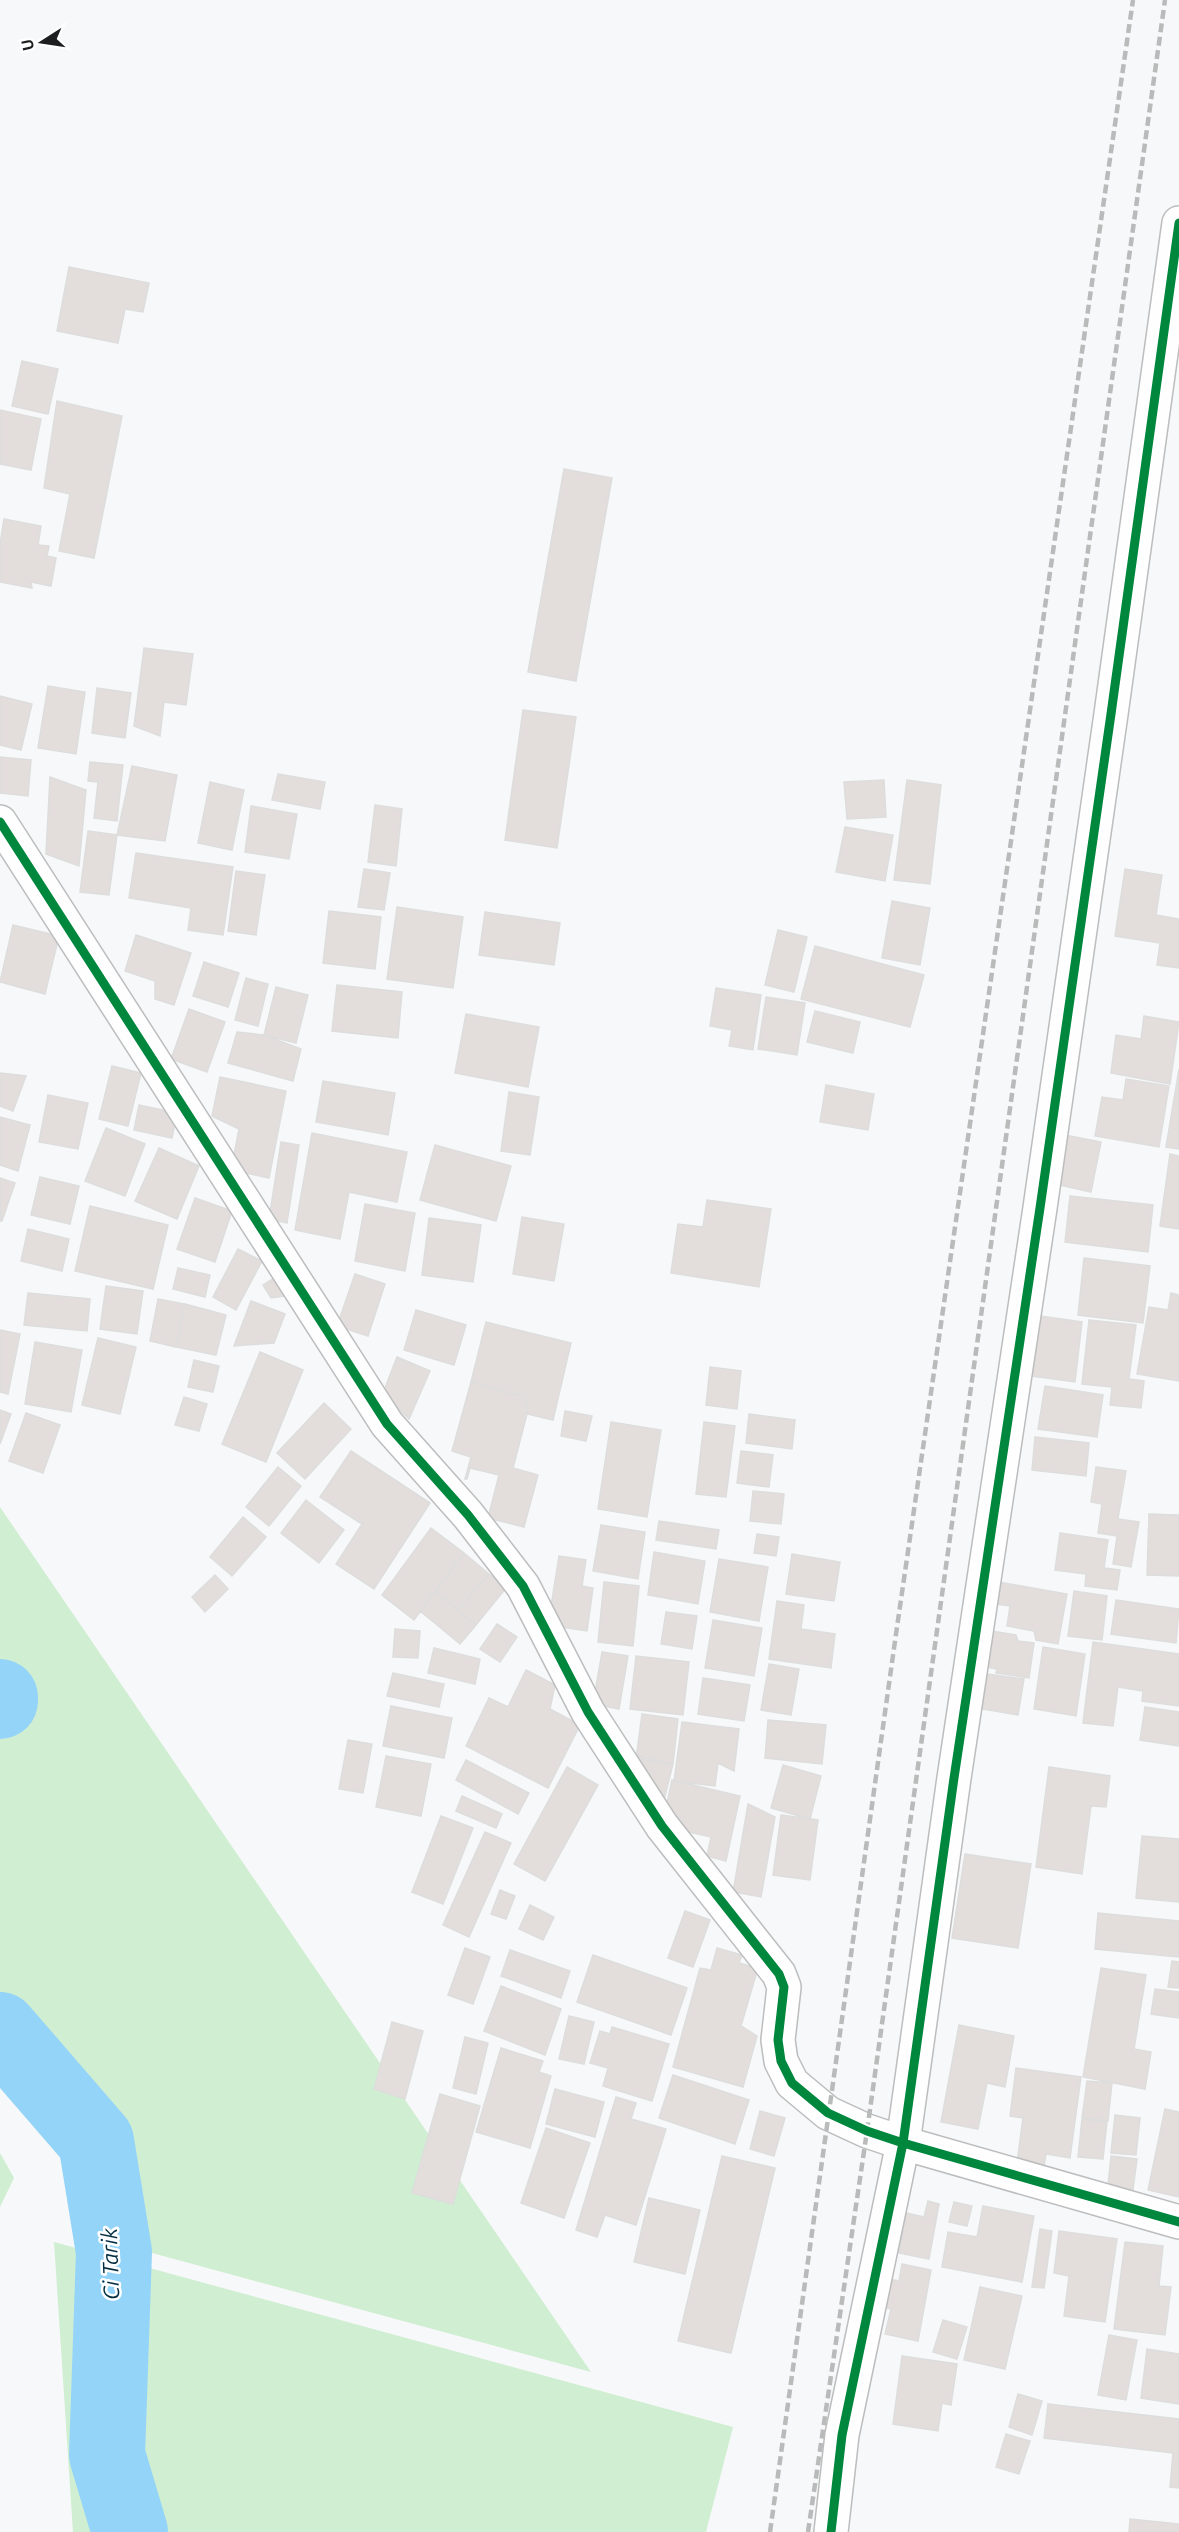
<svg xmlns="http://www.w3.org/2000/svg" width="1179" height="2532" font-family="Ubuntu,sans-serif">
	<rect width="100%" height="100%" fill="#f7f8f9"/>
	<path fill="#d0eed2" d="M0,1507L591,2372L141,2250L0,2048Z
		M0,2153L14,2178L0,2207Z
		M54,2242L733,2427L706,2532H73Z"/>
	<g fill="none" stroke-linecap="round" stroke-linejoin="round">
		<path stroke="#94d4f8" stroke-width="76" d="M0,1697V1701
			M0,2030L96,2141L114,2252L107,2455L130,2532"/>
	</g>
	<path fill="#e3dedc" stroke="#ddd" stroke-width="1.5" d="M69,267L149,283L143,312L125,309L118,343L57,331Z
		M22,361L58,369L48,414L12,406Z
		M57,401L122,416L94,558L59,551L70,494L44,488Z
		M0,410L41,419L31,470L0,464Z
		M564,469L612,478L576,681L528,672Z
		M4,519L41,526L38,545L49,546L47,556L56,558L51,586L31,582L32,588L0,582V544Z
		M144,648L193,654L186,705L164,702L160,736L134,726Z
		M48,686L85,692L76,754L38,748Z
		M97,688L131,693L125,738L92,733Z
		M0,696L32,704L21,750L0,745Z
		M523,710L576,717L557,848L505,840Z
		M0,757L31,760L28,796L0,793Z
		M90,762L123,765L117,821L94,818L98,782L88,781Z
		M132,766L177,775L165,841L117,835Z
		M278,774L325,782L320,809L272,800Z
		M50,777L86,790L79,866L46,854Z
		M884,780L886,817L847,819L844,782Z
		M907,780L941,785L930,884L894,880Z
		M210,782L244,790L232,850L198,843Z
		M375,805L402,809L396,866L368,862Z
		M251,806L297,814L289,859L245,852Z
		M845,827L893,835L885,881L836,872Z
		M88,831L117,835L109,895L80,892Z
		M136,853L233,867L223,935L188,930L191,908L129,898Z
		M364,869L390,873L384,910L358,907Z
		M1125,869L1162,875L1156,915L1179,919V968L1157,965L1160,943L1115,936Z
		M236,871L265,875L256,935L228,931Z
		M892,901L930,908L920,965L882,958Z
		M397,907L463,917L453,988L387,979Z
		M329,911L381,917L375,969L323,963Z
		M485,912L560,923L554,965L479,955Z
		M13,925L59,936L45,994L0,982Z
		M778,930L807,937L794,992L765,985Z
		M136,935L191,953L174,1005L155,999V981L125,971Z
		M815,946L924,975L910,1027L801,999Z
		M204,962L239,973L228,1007L193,996Z
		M246,978L268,984L258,1026L235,1020Z
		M337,985L402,992L398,1038L332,1031Z
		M276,987L308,995L296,1043L264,1035Z
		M716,988L761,995L753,1050L729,1046L732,1030L710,1026Z
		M766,997L805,1003L797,1055L758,1049Z
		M189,1009L225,1022L207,1072L171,1059Z
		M815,1011L860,1022L853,1053L807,1042Z
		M466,1014L539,1027L528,1087L455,1073Z
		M1144,1016L1179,1022L1170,1084L1111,1073L1116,1035L1141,1039Z
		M237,1032L264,1035L301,1049L293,1081L228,1063Z
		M112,1066L141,1073L128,1126L99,1119Z
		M1179,1069V1149L1166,1147Z
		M0,1073L26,1076L13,1111L0,1106Z
		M220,1077L286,1091L269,1178L231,1170L239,1129L212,1116Z
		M1126,1079L1169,1086L1159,1147L1095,1136L1102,1097L1123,1100Z
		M323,1081L395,1093L388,1135L316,1122Z
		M826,1085L874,1094L868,1130L820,1122Z
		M509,1092L539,1097L530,1155L501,1151Z
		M48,1095L88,1103L78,1149L39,1142Z
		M139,1105L177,1113L172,1138L134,1130Z
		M0,1117L30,1125L18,1171L0,1165Z
		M106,1128L145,1144L125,1196L85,1181Z
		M312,1133L407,1152L397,1202L349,1192L340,1239L295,1230Z
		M1065,1135L1101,1142L1091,1192L1055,1184Z
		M281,1142L299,1145L287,1223L269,1219Z
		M435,1145L511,1166L496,1221L420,1200Z
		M159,1148L199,1166L177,1219L135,1201Z
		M1170,1154L1179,1156V1229L1160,1226Z
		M40,1177L79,1186L70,1224L31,1215Z
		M0,1178L15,1183L2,1221H0Z
		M1070,1196L1153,1205L1148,1252L1065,1242Z
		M195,1198L232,1211L215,1262L177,1249Z
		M707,1200L771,1209L759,1287L671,1273L678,1224L703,1227Z
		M365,1204L415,1213L405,1271L355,1261Z
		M90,1206L168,1225L153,1289L75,1271Z
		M522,1217L564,1224L554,1281L513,1274Z
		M429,1218L481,1225L473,1282L422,1275Z
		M28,1229L69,1239L62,1271L21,1261Z
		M238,1249L262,1261L236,1310L213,1297Z
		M1084,1258L1150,1266L1143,1323L1078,1315Z
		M178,1268L210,1275L205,1297L173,1289Z
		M355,1274L385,1284L368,1336L337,1326Z
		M274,1278L285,1296L271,1298L263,1285Z
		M106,1286L143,1291L137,1334L100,1329Z
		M28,1293L90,1299L87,1331L24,1325Z
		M1171,1293L1179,1295V1381L1137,1374L1149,1307L1168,1310Z
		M158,1299L185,1304L176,1347L150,1341Z
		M251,1301L285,1314L274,1343L234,1346Z
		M185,1304L226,1315L216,1355L176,1347Z
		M416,1310L466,1325L454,1365L404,1350Z
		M1040,1316L1082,1322L1075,1382L1032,1376L1035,1355H1028Z
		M1089,1320L1136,1325L1129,1379L1144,1381L1141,1408L1110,1405L1112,1387L1082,1384Z
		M486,1322L571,1343L553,1420L527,1414L525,1397L471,1382Z
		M0,1330L20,1334L8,1394L0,1392Z
		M98,1338L136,1347L120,1414L82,1405Z
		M35,1342L82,1350L71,1412L25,1404Z
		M260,1352L303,1370L266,1462L222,1444Z
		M397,1357L430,1371L409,1419L383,1393Z
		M194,1360L219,1366L213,1392L188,1387Z
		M710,1367L741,1371L737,1409L706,1405Z
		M471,1382L525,1397L527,1414L513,1468L538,1475L524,1527L488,1518L499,1475L470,1468L467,1479H465L471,1457L452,1451Z
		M1045,1386L1103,1395L1097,1437L1038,1429Z
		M184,1397L207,1404L199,1431L175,1425Z
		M324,1403L351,1429L305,1479L277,1453Z
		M0,1410L11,1414L0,1444Z
		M565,1411L592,1416L586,1441L561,1436Z
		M26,1413L60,1425L43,1473L9,1461Z
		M749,1414L795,1420L792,1449L746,1443Z
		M611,1422L661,1430L647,1517L598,1509Z
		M704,1422L735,1426L726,1497L696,1494Z
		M1035,1437L1089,1443L1086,1476L1032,1470Z
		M351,1451L430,1503L374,1589L336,1564L362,1524L320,1497Z
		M741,1451L773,1455L769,1487L737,1483Z
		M278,1467L301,1486L269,1526L246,1507Z
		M1096,1467L1126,1471L1118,1519L1139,1522L1131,1567L1113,1564L1117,1536L1098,1533L1102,1504L1091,1502Z
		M753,1491L784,1494L781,1524L750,1521Z
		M306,1500L344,1530L319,1563L281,1533Z
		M1149,1514L1179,1515V1576L1147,1575Z
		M243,1517L266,1537L232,1576L210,1557Z
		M659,1521L719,1530L716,1549L656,1540Z
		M601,1525L645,1532L638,1579L593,1571Z
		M431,1528L464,1553L414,1620L382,1595Z
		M1060,1533L1108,1540L1104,1568L1120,1570L1117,1590L1085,1586L1086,1574L1055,1570Z
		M757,1534L779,1537L776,1556L754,1553Z
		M654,1552L705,1561L698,1604L648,1595Z
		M464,1553L489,1574L458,1610L435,1592Z
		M792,1554L840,1562L834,1601L786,1594Z
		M559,1556L586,1560L582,1586L593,1588L587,1631L548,1625Z
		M719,1559L768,1567L759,1621L710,1612Z
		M489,1574L506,1588L476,1625L458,1610Z
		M215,1575L228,1589L205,1612L192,1597Z
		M993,1581L1067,1594L1058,1644L1036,1640L1034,1631L1007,1626L1010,1606L989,1603Z
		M604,1582L639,1586L633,1646L598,1642Z
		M1074,1591L1107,1596L1102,1640L1068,1636Z
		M435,1592L476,1625L460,1644L420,1611Z
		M1116,1600L1179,1609L1176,1643L1111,1634Z
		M777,1601L804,1605L801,1629L835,1634L831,1668L769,1659Z
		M666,1612L697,1616L692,1649L661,1644Z
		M713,1620L762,1628L754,1676L705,1668Z
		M497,1624L517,1637L500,1662L480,1649Z
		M395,1629L420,1631L418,1658L393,1657Z
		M985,1630L1016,1635L1018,1641L1034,1643L1029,1678L996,1673L997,1669L979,1666Z
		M1093,1642L1179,1654V1706L1142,1701L1143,1691L1118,1687L1113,1726L1083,1723Z
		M1043,1647L1085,1654L1076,1716L1034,1709Z
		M434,1648L480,1659L475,1684L428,1673Z
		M602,1652L628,1656L619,1709L593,1704Z
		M636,1656L689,1662L683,1715L630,1709Z
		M769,1664L799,1669L791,1715L761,1710Z
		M526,1670L555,1685L550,1709L580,1725L548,1788L466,1746L489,1698L508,1707Z
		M393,1673L444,1684L439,1707L387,1696Z
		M987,1674L1024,1679L1018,1715L982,1709Z
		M703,1678L750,1685L744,1721L698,1714Z
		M391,1706L452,1718L444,1758L383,1746Z
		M1145,1707L1179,1712V1746L1140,1740Z
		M642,1714L678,1719L673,1764L636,1759Z
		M768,1720L826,1725L822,1764L765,1758Z
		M682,1722L739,1729L734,1771L718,1763L715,1786L674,1781Z
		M348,1740L372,1744L363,1793L339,1789Z
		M386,1756L431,1764L421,1816L376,1807Z
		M639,1756L673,1764L663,1804L636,1759Z
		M466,1760L529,1793L518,1814L456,1780Z
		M783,1765L821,1776L810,1819L771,1808Z
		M567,1767L598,1785L545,1881L514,1864Z
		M1049,1767L1110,1776L1106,1807L1091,1806L1082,1874L1036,1867Z
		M672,1780L740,1796L726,1861L707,1856L711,1837L662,1826Z
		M462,1796L502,1814L496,1828L456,1811Z
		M748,1804L775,1817L761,1897L733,1892Z
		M781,1815L818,1820L810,1880L773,1875Z
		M441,1816L473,1828L443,1904L412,1892Z
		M485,1832L511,1843L469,1937L443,1925Z
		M1142,1836L1179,1839V1902L1136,1898Z
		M965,1854L1031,1864L1018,1948L952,1938Z
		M500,1890L515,1896L506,1919L491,1914Z
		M530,1905L554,1917L543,1940L519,1929Z
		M685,1911L710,1920L693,1967L668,1958Z
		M1098,1913L1179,1921V1957L1095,1949Z
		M465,1948L490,1957L473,2004L448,1995Z
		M717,1948L742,1955L739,1963L758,1968L741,2026L757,2036L743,2087L673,2067L700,1968L711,1970Z
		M510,1950L570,1971L561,1998L501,1976Z
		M593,1955L687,1988L671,2035L577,2002Z
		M1172,1961L1179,1962V1988L1168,1987Z
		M1101,1968L1146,1975L1134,2049L1151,2052L1145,2089L1083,2077Z
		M501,1986L561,2009L545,2055L484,2031Z
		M1155,1989L1179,1992V2018L1151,2014Z
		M569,2016L594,2022L584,2064L559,2059Z
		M392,2022L423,2031L405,2099L374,2089Z
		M959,2025L1014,2036L1005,2087L987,2083L978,2129L941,2122Z
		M612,2027L669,2044L652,2101L603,2086L608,2068L590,2063L600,2031L610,2034Z
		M465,2037L488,2043L476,2094L453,2088Z
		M501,2048L543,2061L539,2072L551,2076L530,2148L476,2132Z
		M1016,2068L1081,2077L1070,2158L1046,2154L1043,2173L1016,2170L1023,2118L1010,2116Z
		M673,2075L749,2100L735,2144L659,2118Z
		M1087,2081L1112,2083L1108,2121L1082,2118Z
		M555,2089L604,2102L595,2137L546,2124Z
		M440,2094L480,2106L453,2204L412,2193Z
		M616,2097L636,2103L631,2119L666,2129L636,2225L605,2215L597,2237L576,2230Z
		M1165,2109L1179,2112V2197L1148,2190Z
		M760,2111L785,2118L774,2156L750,2149Z
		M1115,2115L1140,2118L1136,2155L1111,2153Z
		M1082,2119L1107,2122L1103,2159L1078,2157Z
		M546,2128L590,2143L564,2218L521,2203Z
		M722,2156L775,2168L731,2353L678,2341Z
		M1111,2156L1137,2159L1132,2197L1107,2194Z
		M649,2198L700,2210L685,2274L634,2262Z
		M928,2201L939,2204L929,2259L899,2253L906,2213L924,2217Z
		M954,2202L972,2206L967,2226L949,2222Z
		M983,2206L1034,2216L1022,2282L942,2267L948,2232L977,2237Z
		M1040,2229L1052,2231L1044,2288L1032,2287Z
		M1059,2231L1117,2239L1105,2322L1064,2316L1069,2276L1054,2273Z
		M1125,2242L1163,2246L1159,2286L1171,2287L1165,2335L1114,2329Z
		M902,2264L931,2270L918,2341L885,2334L891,2309L879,2306L884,2278L899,2281Z
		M980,2287L1022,2296L1005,2369L964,2360Z
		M943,2320L967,2327L957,2359L933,2352Z
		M1109,2335L1137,2340L1126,2400L1098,2395Z
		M1147,2349L1179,2354V2404L1141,2398Z
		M902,2356L957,2364L951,2405L942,2403L938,2431L893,2424Z
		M1018,2394L1042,2401L1032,2435L1009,2427Z
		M1048,2404L1179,2419V2488L1170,2487L1173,2453L1044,2438Z
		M1006,2434L1030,2441L1019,2474L996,2467Z
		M1130,2519L1179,2524V2532H1129Z"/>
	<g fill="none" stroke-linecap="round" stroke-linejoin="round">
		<defs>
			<path id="street" d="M0,822L387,1424L468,1515L523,1586L588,1712L662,1826L779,1974L784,1987L778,2040L781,2061L792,2083L828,2113L867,2131L903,2143L1179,2222
				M831,2532L842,2435L903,2143L954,1778L1040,1208L1111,714L1179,223"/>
		</defs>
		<use href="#street" stroke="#bcbdbe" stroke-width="36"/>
		<use href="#street" stroke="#fefefe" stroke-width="33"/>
		<path stroke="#b9baba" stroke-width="4.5" stroke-dasharray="9 4.5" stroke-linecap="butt" d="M770,2532L896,1634L1133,0
			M808,2532L867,2131L1165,0"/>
		<defs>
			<path id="cycleway" d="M0,822L387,1424L468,1515L523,1586L588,1712L662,1826L779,1974L784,1987L778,2040L781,2061L792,2083L828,2113L867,2131L903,2143L1179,2222
				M831,2532L842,2435L903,2143L954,1778L1040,1208L1111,714L1179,223"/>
		</defs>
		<use href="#cycleway" stroke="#fff" stroke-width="13"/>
		<use href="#cycleway" stroke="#00873e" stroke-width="9"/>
	</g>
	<g text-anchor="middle" stroke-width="5" stroke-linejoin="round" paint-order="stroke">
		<g font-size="22" font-style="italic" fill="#042f43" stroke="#fff">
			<text transform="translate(110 2264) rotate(-92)" y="8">Ci Tarik</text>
		</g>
	</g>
	<g transform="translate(42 42) rotate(258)" stroke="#ffffff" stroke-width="4.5" paint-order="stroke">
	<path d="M0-4.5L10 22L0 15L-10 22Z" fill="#1d1e1f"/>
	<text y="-9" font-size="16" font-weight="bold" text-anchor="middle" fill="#1d1e1f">U</text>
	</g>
</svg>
